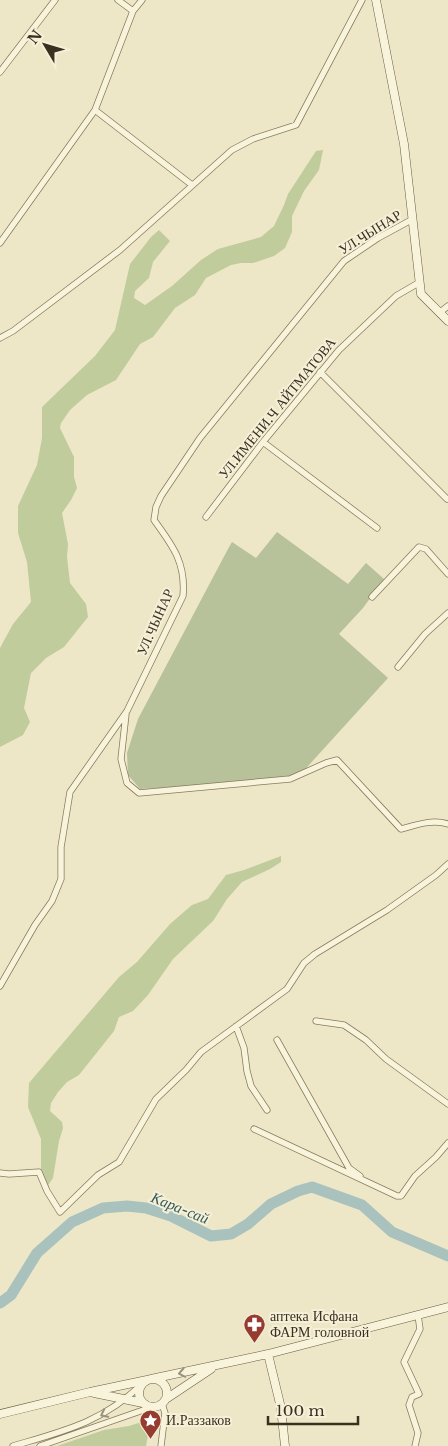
<svg xmlns="http://www.w3.org/2000/svg" width="448" height="1446" font-family="'Libre Baskerville',serif">
	<rect width="100%" height="100%" fill="#ede7c8"/>
	<path fill="#c0cc9b" d="M323,150L319,170L304,191L292,216V232L285,248L274,256L253,263H241L231,265L206,278L195,295L175,308L153,337L140,344L116,380L87,395L70,410L61,423L60,428L74,457V477L77,488L71,500L62,513L68,544L67,557L70,583L86,604L88,617L64,647L46,658L31,673L24,708L30,722L23,735L0,747V648L13,624L31,602L27,562L18,533V506L37,465L42,438V407L95,356L115,330L130,264L151,237L159,230L170,241L153,262L149,278L135,291L134,298L145,305L172,286L201,260L218,249L261,237L274,226L284,205L288,194L316,151Z
		M281,856V862L270,869L242,882L227,899L213,921L173,959L148,995L133,1011L119,1017L114,1031L79,1075L67,1082L58,1092L51,1103L50,1111L62,1122L63,1128L59,1141L53,1178L47,1187L41,1178V1139L28,1107L29,1083L119,977L137,962L170,924L192,905L208,899L226,875L244,870Z
		M151,1419L146,1446H57L104,1430L129,1426Z"/>
	<path fill="#b7c19a" d="M277,532L348,584L366,563L384,579L363,608L339,634L388,678L299,776L216,785L140,789L128,775L127,753L138,719L228,549L232,542L256,558Z"/>
	<g fill="none" stroke-linecap="round" stroke-linejoin="round">
		<path stroke="#a9c2bd" stroke-width="11" d="M0,1303L11,1295L37,1253L72,1222L103,1208L127,1206L146,1208L171,1216L211,1236L231,1234L248,1224L271,1204L298,1191L312,1187L362,1205L392,1232L448,1256"/>
		<defs>
			<path id="street" d="M118,0L133,11
				M0,72L55,0
				M95,110L192,185
				M0,243L95,110L133,11L142,0
				M439,313L448,306
				M0,338L13,331L120,250L232,150L253,139L296,125L362,0
				M320,372L447,499
				M263,442L377,528
				M206,517L263,442L339,350L396,296L420,282
				M372,597L419,547L426,549L448,574
				M398,667L425,634L448,613
				M126,714L121,759L127,783L139,793L290,779L326,763L337,760L401,829C416,825 432,819 448,824
				M0,986L35,925L52,901L61,879V847L70,792L127,711L183,596C186,563 173,546 154,520L156,507L161,496L200,438L344,261L378,238L413,219
				M316,1021L344,1025L366,1040L386,1059L448,1104
				M236,1026L244,1048L247,1071L251,1086L267,1110
				M277,1040L349,1168L360,1176
				M254,1129L397,1196H401L415,1176L436,1157L448,1143
				M0,1173L9,1174L39,1172L47,1191L60,1212L98,1175L119,1162L156,1099L186,1070L201,1052L287,989L304,963L315,954L387,910L436,875L448,864
				M13,1446C64,1431 103,1422 142,1384
				M40,1446L152,1407
				M161,1446L165,1413L162,1404
				M415,1446L418,1433L409,1405L412,1397L419,1394L404,1362L420,1329L418,1315"/>
			<path id="secondary" d="M376,0L404,144L421,294L448,321
				M268,1354L281,1408L285,1446
				M139 1393a14 14 0 1 1 28 0a14 14 0 1 1-28 0Z
				M151,1379L268,1354L448,1307
				M94,1393L143,1403
				M166,1399L211,1369
				M0,1414L90,1392L147,1380"/>
		</defs>
		<use href="#street" stroke="#897a5d" stroke-width="7"/>
		<use href="#secondary" stroke="#6b5b40" stroke-width="9"/>
		<use href="#street" stroke="#f8f3db" stroke-width="5.5"/>
		<use href="#secondary" stroke="#f8f3db" stroke-width="8"/>
	</g>
	<defs><path id="oneway-chevron" d="M-2-3.5L2.5 0L-2 3.5" fill="none" stroke-width="1.6" stroke-linecap="round" stroke-linejoin="round" transform="scale(1.25)"/></defs>
	<g stroke="#99927e">
		<use href="#oneway-chevron" transform="translate(182 1373) rotate(169)"/>
		<use href="#oneway-chevron" transform="translate(104 1414) rotate(153)"/>
	</g>
	<defs>
		<symbol id="pharmacy-pin" viewBox="-11 -11 22 30"><path d="M0 17L-7.5 6A9.5 9.5 0 1 1 7.5 6Z" fill="#963b2f" stroke="#f5f0d7"/><path d="M-2-6h4v4h4v4h-4v4h-4v-4h-4v-4h4Z" fill="#fff"/></symbol>
		<symbol id="sight-pin" viewBox="-11 -11 22 30"><path d="M0 17L-7.5 6A9.5 9.5 0 1 1 7.5 6Z" fill="#963b2f" stroke="#f5f0d7"/><path d="M0-6L1.8-2.2L6-1.7L2.9 1.2L3.7 5.4L0 3.3L-3.7 5.4L-2.9 1.2L-6-1.7L-1.8-2.2Z" fill="#fff"/></symbol>
	</defs>
	<g fill-rule="evenodd">
		<use href="#pharmacy-pin" x="242" y="1312" width="25" height="34"/>
		<use href="#sight-pin" x="138" y="1408" width="25" height="34"/>
	</g>
	<g text-anchor="middle" stroke-width="4" stroke-linejoin="round" paint-order="stroke">
		<g font-size="14" fill="#3a3020" stroke="#f5f0d7">
			<text transform="translate(370 232) rotate(-32)" y="5">УЛ.ЧЫНАР</text>
			<text transform="translate(277 408) rotate(-51)" y="5">УЛ.ИМЕНИ.Ч АЙТМАТОВА</text>
			<text transform="translate(155 622) rotate(-66)" y="5">УЛ.ЧЫНАР</text>
		</g>
		<g font-size="14" fill="#3a3020" stroke="#f5f0d7" text-anchor="start">
			<text x="270" y="1321">аптека Исфана<tspan x="270" dy="16">ФАРМ головной</tspan></text>
			<text x="166" y="1425">И.Раззаков</text>
		</g>
		<g font-size="15" font-style="italic" fill="#305659" stroke="#f5f0d7">
			<text transform="translate(180 1208) rotate(22)" y="5">Кара-сай</text>
		</g>
	</g>
	<g transform="translate(45 45) rotate(308)" stroke="#f5f0d7" stroke-width="4" paint-order="stroke">
	<path d="M0-4L9 19L0 12L-9 19Z" fill="#3a3020"/>
	<text y="-8" font-size="14" font-weight="bold" text-anchor="middle" fill="#3a3020">N</text>
	</g>
	<path d="M268 1416v8h90v-8" fill="none" stroke="#3a3020" stroke-width="2.5"/>
	<text x="276" y="1416" font-size="15" fill="#3a3020" stroke="#f5f0d7" stroke-width="4" paint-order="stroke">100 m</text>
</svg>
